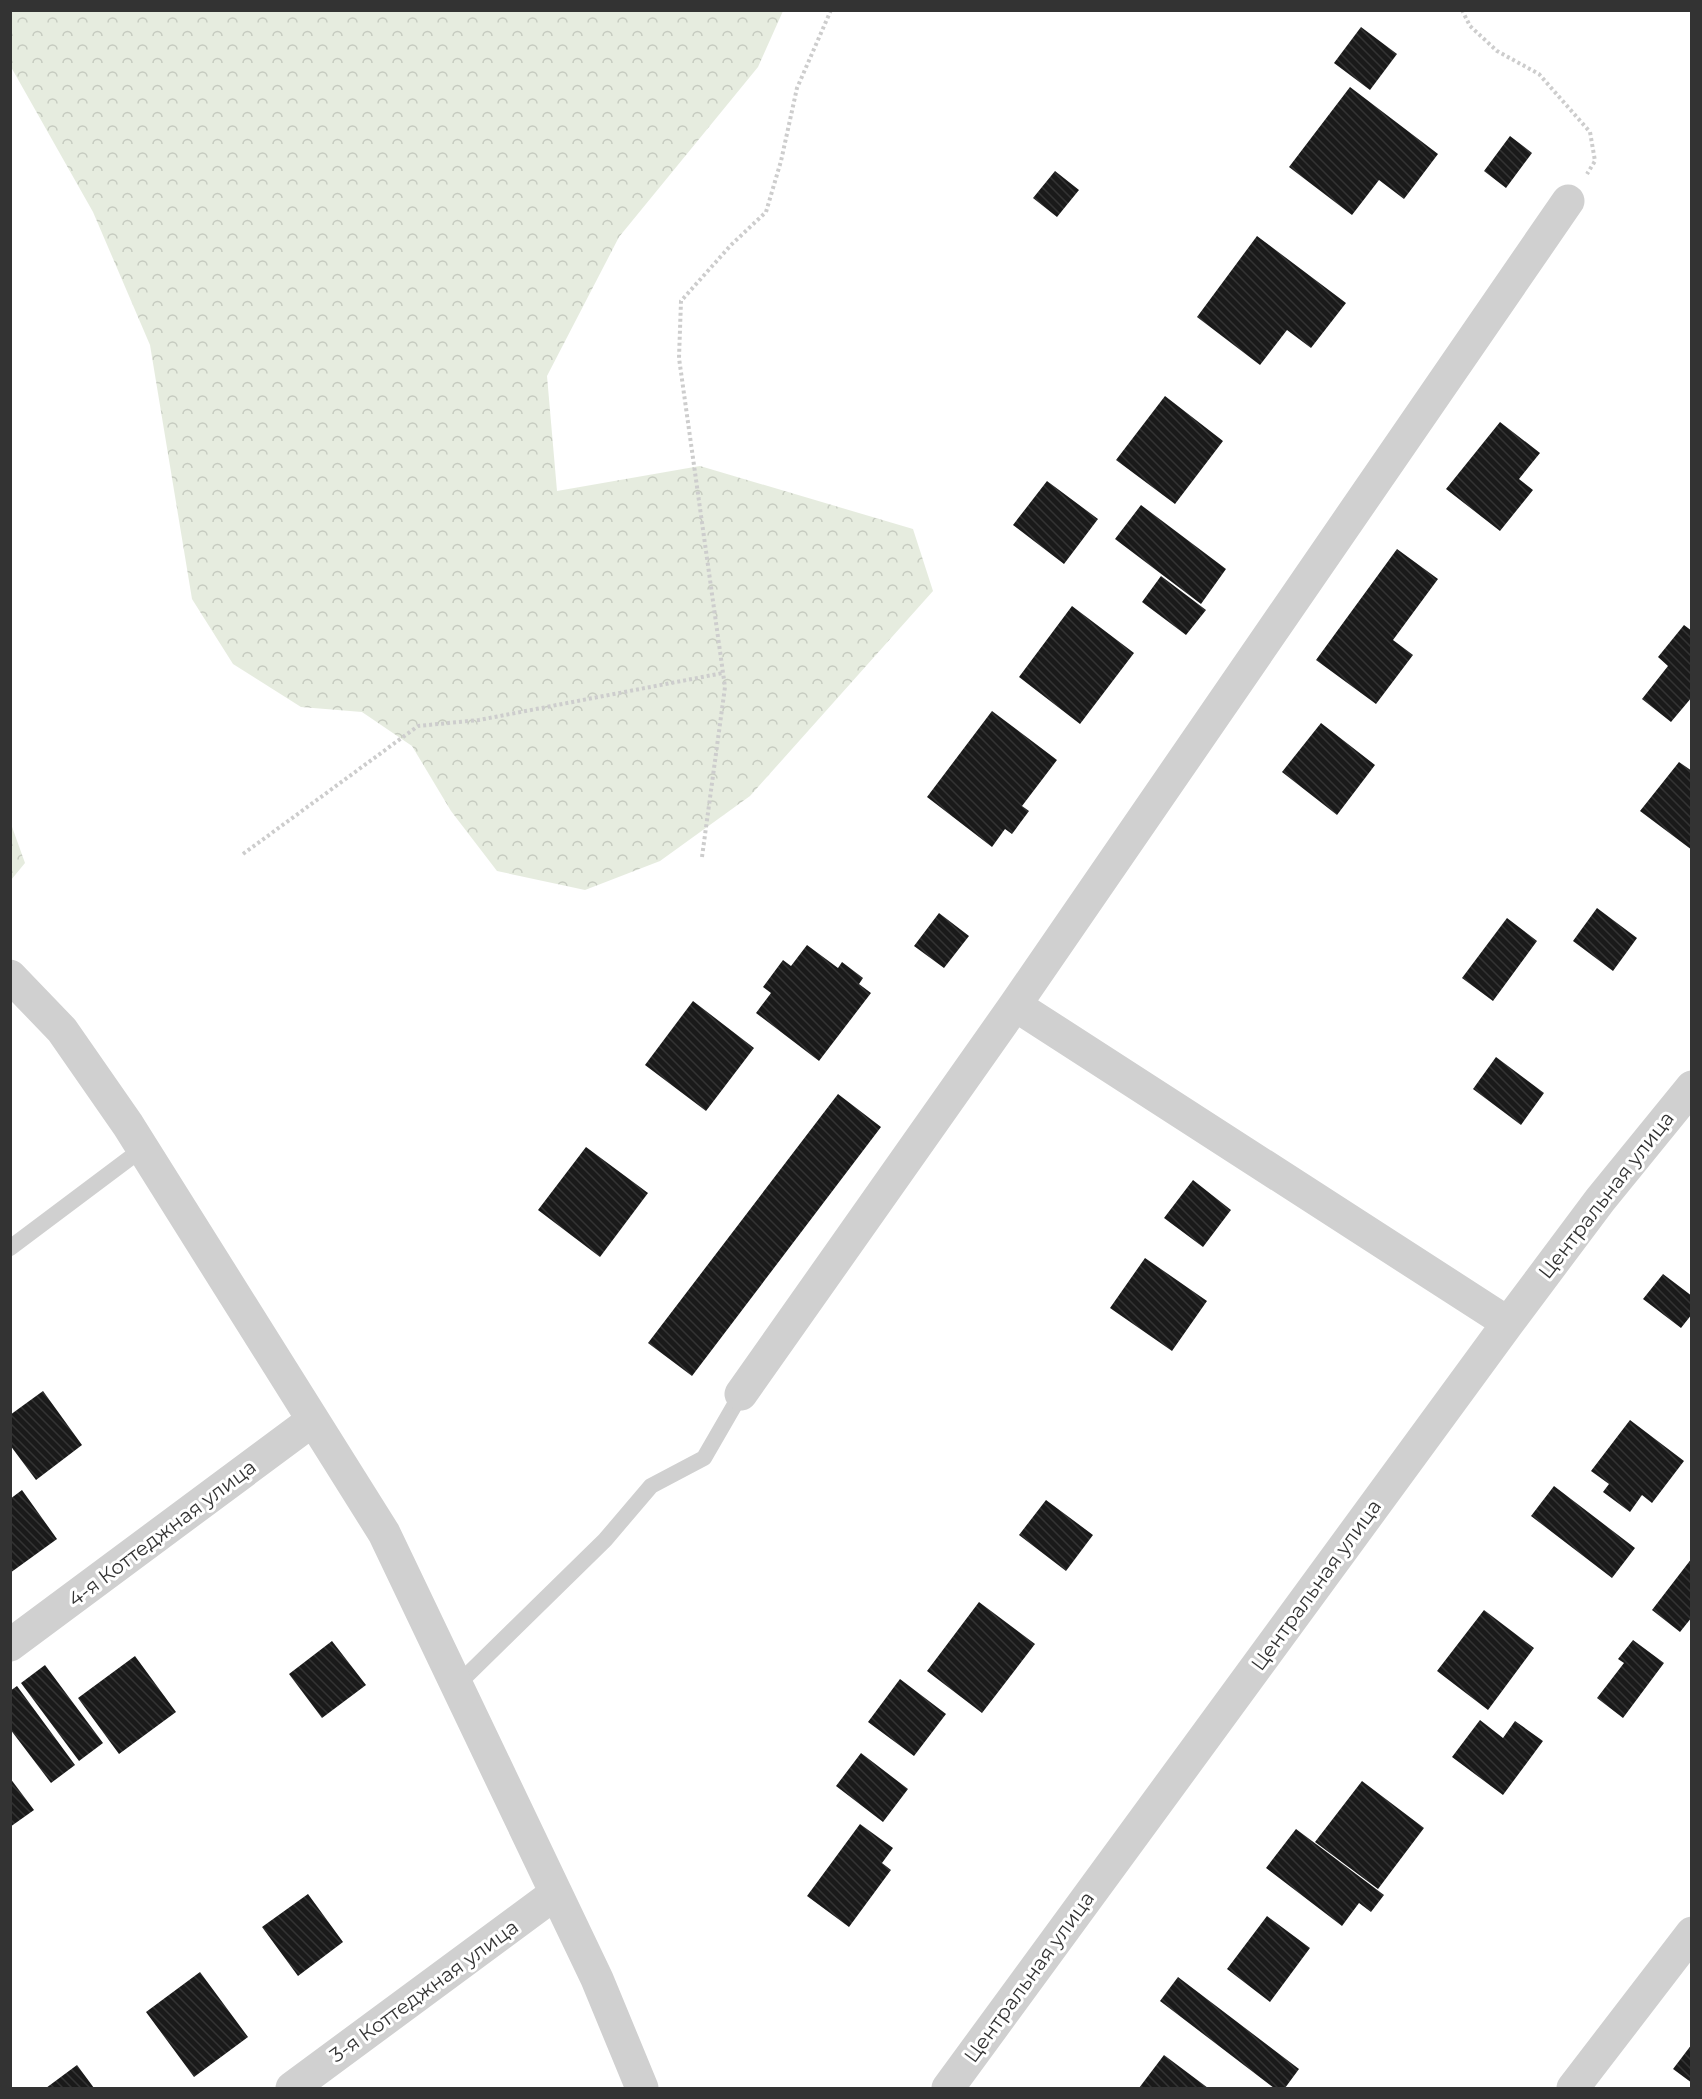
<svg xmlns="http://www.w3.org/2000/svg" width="1702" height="2099" font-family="Montserrat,sans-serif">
	<defs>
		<pattern id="forest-crowns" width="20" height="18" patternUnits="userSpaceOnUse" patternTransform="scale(1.5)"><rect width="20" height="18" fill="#e6ecdf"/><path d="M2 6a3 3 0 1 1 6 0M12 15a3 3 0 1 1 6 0" fill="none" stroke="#c6cbc0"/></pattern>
		<pattern id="building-back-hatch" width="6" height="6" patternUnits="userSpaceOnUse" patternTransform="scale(1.5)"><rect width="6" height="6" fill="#1a1a1a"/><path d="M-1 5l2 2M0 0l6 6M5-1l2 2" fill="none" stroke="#333"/></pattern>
	</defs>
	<rect width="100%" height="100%" fill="#fff"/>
	<path fill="url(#forest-crowns)" d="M10,11H783L758,67L619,237L547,376L557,491L700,466L913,529L933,591L750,796L660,861L585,890L497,871L451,811L412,746L362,712L301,707L233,664L192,599L150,345L93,212L11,67Z
		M11,824L25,863L11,880H10Z"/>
	<path fill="url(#building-back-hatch)" d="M1361,27L1397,54L1370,90L1334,63Z
		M1350,87L1438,154L1404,199L1379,180L1352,215L1289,167Z
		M1510,136L1532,153L1506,188L1484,171Z
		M1055,171L1079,190L1057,217L1033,198Z
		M1257,236L1346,303L1311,348L1287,330L1260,365L1197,317Z
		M1165,396L1223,441L1175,504L1116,460Z
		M1500,422L1540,453L1519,479L1533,490L1500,531L1446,489Z
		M1047,481L1098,519L1064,564L1013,525Z
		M1141,505L1226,569L1201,604L1115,539Z
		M1397,549L1438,579L1393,640L1413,655L1376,704L1316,660Z
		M1161,576L1206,610L1186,635L1142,602Z
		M1072,606L1134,653L1080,724L1019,677Z
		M1684,625L1692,631V697L1671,722L1642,699L1668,666L1658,657Z
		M992,711L1057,760L1022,806L1029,811L1012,834L1005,829L992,847L927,797Z
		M1321,723L1375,765L1337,815L1282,772Z
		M1679,762L1692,771V850L1640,811Z
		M1597,908L1637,938L1613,971L1573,941Z
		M939,913L969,936L944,968L914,946Z
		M1507,918L1537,941L1493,1001L1462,978Z
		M807,945L838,968L842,962L863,978L859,984L871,993L819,1061L756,1013L771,993L763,987L783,960L791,966Z
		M693,1001L754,1048L706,1111L645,1065Z
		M1496,1057L1544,1093L1521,1125L1473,1089Z
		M838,1094L881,1127L692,1376L648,1343Z
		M586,1147L648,1193L600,1257L538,1210Z
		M1193,1180L1231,1210L1203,1247L1164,1218Z
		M1145,1258L1207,1301L1172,1351L1110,1308Z
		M1663,1274L1692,1296V1314L1681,1328L1643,1299Z
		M43,1391L82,1445L36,1480L10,1445V1415Z
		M1630,1420L1684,1461L1652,1503L1642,1495L1630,1512L1603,1492L1609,1484L1591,1471Z
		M1554,1486L1635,1548L1612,1578L1531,1516Z
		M22,1490L57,1539L10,1573V1499Z
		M1046,1500L1093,1535L1066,1571L1019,1535Z
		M1692,1558V1617L1680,1632L1652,1610Z
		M979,1602L1035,1644L982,1713L927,1671Z
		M1484,1610L1534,1648L1488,1710L1437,1671Z
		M1633,1640L1664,1663L1623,1718L1597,1698L1624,1663L1618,1659Z
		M332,1641L366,1685L322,1718L289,1674Z
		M135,1656L176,1712L119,1754L78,1698Z
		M45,1665L103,1743L79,1761L21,1683Z
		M900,1679L946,1714L914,1756L868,1722Z
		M17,1686L75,1765L51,1783L10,1729V1691Z
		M1480,1720L1503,1738L1515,1721L1543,1741L1503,1795L1452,1757Z
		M861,1753L908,1789L883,1822L836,1786Z
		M10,1778L34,1810L10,1827Z
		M1362,1781L1424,1828L1378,1889L1315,1842Z
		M860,1824L893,1848L882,1863L891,1870L849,1927L807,1896Z
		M1296,1829L1384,1895L1371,1912L1359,1903L1342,1926L1266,1868Z
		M308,1894L343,1942L298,1976L262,1927Z
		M1267,1916L1310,1948L1270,2002L1227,1969Z
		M200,1972L248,2037L194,2077L146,2012Z
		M1178,1977L1299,2069L1285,2088H1274L1160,2001Z
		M1692,2044V2083L1673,2069Z
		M1164,2055L1208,2088H1139Z
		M77,2065L94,2088H46Z"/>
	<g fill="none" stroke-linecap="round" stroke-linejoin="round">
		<path stroke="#cdcdcd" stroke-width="4" stroke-dasharray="3 3" stroke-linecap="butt" d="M1462,10L1470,26L1497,51L1539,74L1590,132L1595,161L1587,174
			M243,854L418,726L479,720L723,673
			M702,857L725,687L679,358L681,301L731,245L766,212L781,161L797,88L831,10"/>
		<path stroke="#d0d0d0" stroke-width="16" d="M10,1248L142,1149
			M457,1685L605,1540L651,1486L704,1458L741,1394"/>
		<path stroke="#d0d0d0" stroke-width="33" d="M10,976L62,1030L128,1125L384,1533L597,1979L642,2088
			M1015,1005L1508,1323
			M741,1394L1015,1005L1568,201
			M10,1645L313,1420
			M292,2088L556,1893
			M948,2088L1508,1323L1600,1200L1692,1087
			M1573,2088L1692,1933"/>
	</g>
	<g text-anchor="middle" stroke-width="6" stroke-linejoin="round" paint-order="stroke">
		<g font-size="20" fill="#333" stroke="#fff">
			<text transform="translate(1606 1195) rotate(-52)" y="7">Центральная улица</text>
			<text transform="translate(162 1533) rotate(-37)" y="7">4-я Коттеджная улица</text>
			<text transform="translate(1316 1585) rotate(-54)" y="7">Центральная улица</text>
			<text transform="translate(1029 1977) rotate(-54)" y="7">Центральная улица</text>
			<text transform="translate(424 1991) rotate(-36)" y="7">3-я Коттеджная улица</text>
		</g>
	</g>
	<rect width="1702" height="2099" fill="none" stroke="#333333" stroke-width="24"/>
</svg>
